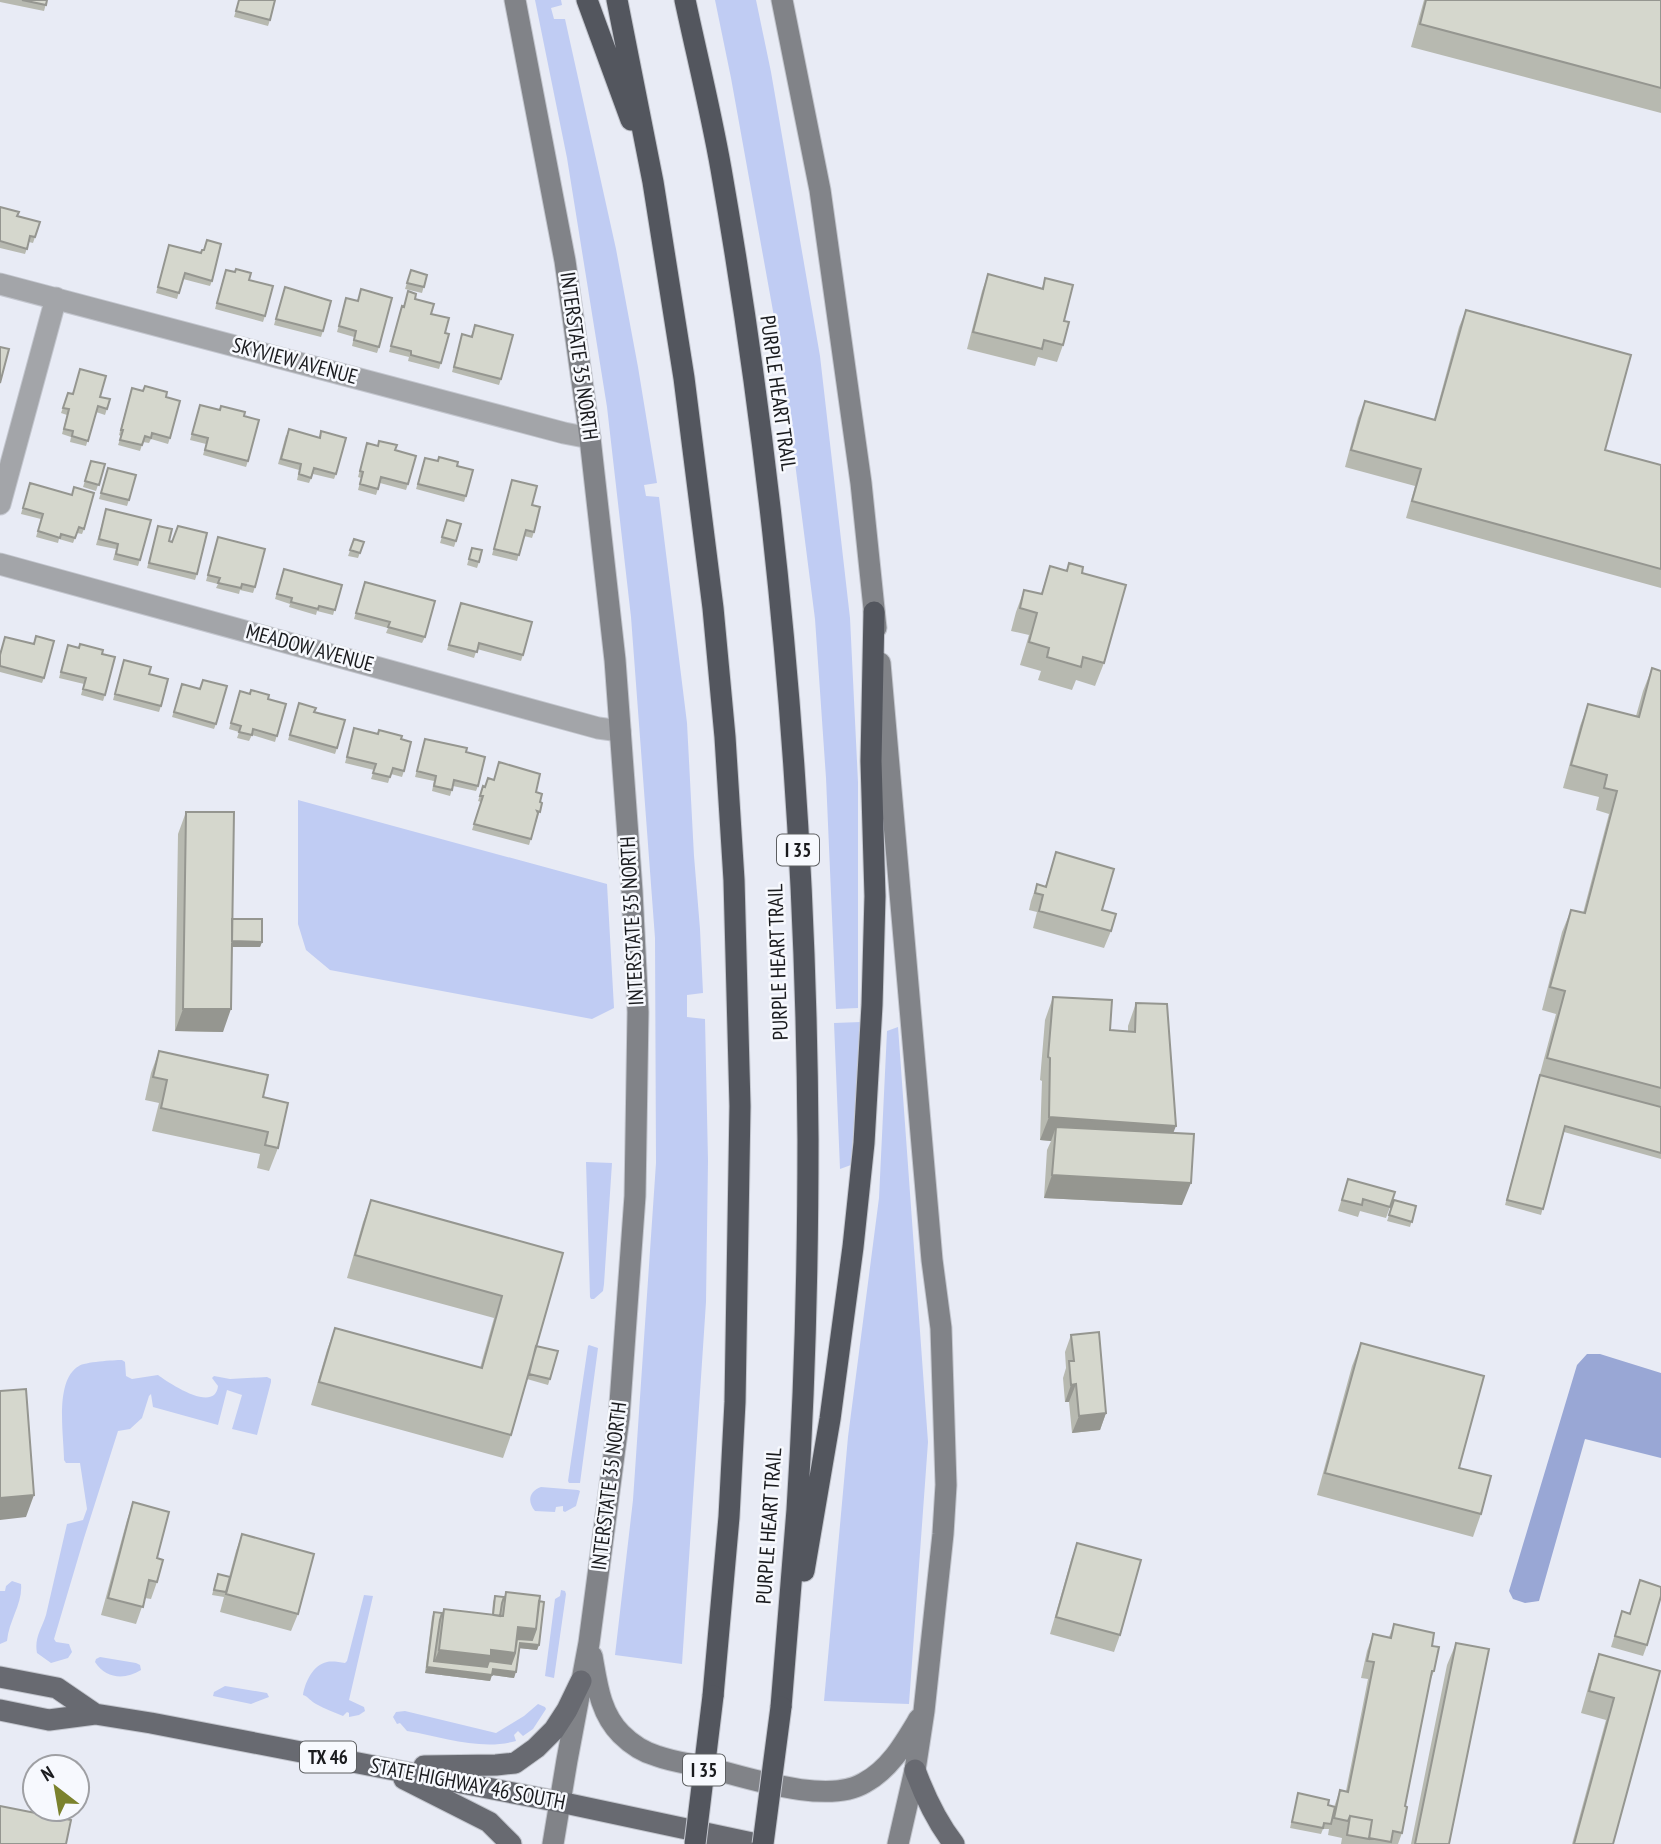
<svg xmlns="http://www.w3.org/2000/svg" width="1661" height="1844" font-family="'PT Sans Narrow',sans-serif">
	<rect width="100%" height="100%" fill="#e8ebf5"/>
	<path fill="#c0ccf3" d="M535,0H561L562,5L551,8L554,19H565L616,249L638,367L657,483L644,485L646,496L659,497L687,723L694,856L700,929L703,993L687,995V1017L705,1019L708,1161L706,1302L682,1664L615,1655L633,1500L656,1163L655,938L631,617L607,407L567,158Z
		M715,0H756L771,72L820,356L850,618L858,782V1008L836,1009L826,778L815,619L782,361L731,78Z
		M298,800L607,884L614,1008L592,1019L330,970L306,950L298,924Z
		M861,1022L851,1165L840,1169L834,1023Z
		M898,1027L928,1442L909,1704L824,1701L848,1437L879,1198L887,1031Z
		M586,1162L612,1163L604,1284L603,1291L594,1299H591L590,1297Z
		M589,1345L598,1348L580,1483H569L568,1481L588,1346Z
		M122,1360L125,1362L126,1376L132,1379L158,1375C169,1383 215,1414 218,1386L212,1378L214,1376L230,1379L267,1377L271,1379V1382L257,1435L232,1429L242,1395L227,1390L218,1425L153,1407L151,1394L149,1396L142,1418L130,1429L118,1431L84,1538L54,1639L56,1642L69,1644L72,1652L68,1658L51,1663L37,1653C34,1638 42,1628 46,1615L67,1524L83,1520L87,1509L80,1463H66L64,1460C64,1436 54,1380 79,1366C84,1362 114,1360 122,1360Z
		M541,1487L578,1490L580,1491L576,1506L565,1512L563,1511V1506L556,1507L555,1512L535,1511C527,1502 529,1491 541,1487Z
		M12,1581L21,1584C23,1603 9,1620 7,1641L0,1644V1591H5L6,1586Z
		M561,1590L565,1591L566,1594L554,1678L545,1676L555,1599L560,1596Z
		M364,1595L373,1596L349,1700L364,1707L365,1711L359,1715L349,1717V1713L347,1712L343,1716C334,1712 325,1709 316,1704C310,1701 309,1697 303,1695C305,1682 313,1665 327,1662C332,1661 339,1662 345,1663L347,1661Z
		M100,1657L136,1663L140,1665L141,1670C125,1680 106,1679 95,1662L96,1659Z
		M225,1686L267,1693L269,1697L251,1704L213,1696L214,1692Z
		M538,1704L545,1707L546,1709L533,1729L523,1736L518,1731L514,1735L516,1741C481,1751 443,1737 407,1731L400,1723L397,1724L393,1717L396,1712L405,1711L496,1733L524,1716Z"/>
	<path fill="#99a7d5" d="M1587,1354H1600L1661,1373V1458L1585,1439L1539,1601L1525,1603L1513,1599L1509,1591L1577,1365Z"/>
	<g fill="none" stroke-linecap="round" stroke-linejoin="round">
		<defs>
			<path id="street" d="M0,284L564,433L590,438
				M0,504L56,298
				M0,564L598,728L620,731"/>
			<path id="secondary" d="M515,0L565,261L590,438L615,660L632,891L638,1012L635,1196L619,1417L589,1643L567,1760L553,1844
				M782,0L820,190L861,483L876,628
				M880,663L932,1260L941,1328L946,1485L943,1534L924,1711L915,1770L898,1844
				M592,1656C597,1684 600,1713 621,1734C631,1744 643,1752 657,1756C673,1762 692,1764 709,1768C749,1778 827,1805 864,1783C890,1769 904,1744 919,1719"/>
			<path id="primary" d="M0,1677L57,1688L95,1714
				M0,1710L49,1720L95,1714L151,1723L560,1802L757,1844
				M424,1766L496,1765L515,1763L536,1748L554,1730L567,1710L581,1681
				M915,1770C925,1797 936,1821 954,1844
				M404,1779L489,1822L511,1844"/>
			<path id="highway" d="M587,0L631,120
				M617,0L653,182L684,378L713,608L725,737L734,880L740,1106L735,1402L729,1517L713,1696
				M685,0C697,56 711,112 721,169C777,489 806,814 808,1139C808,1262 805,1386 797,1510C792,1576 786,1641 781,1707
				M804,1571L830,1419L853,1247L864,1143L872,1005L875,896L871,761L874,612"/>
		</defs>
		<use href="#street" stroke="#c3c6ce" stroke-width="23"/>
		<use href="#secondary" stroke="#c3c6ce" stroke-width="23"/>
		<use href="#primary" stroke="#c3c6ce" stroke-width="23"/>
		<use href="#highway" stroke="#c3c6ce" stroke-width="23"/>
		<use href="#street" stroke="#a3a5a9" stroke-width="21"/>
		<use href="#secondary" stroke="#818388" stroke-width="21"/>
		<use href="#primary" stroke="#686a71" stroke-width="21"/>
		<use href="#highway" stroke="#53565e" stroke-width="21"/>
		<defs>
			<path id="highway-bridge" d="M695,1844L713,1696
				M763,1844L781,1707"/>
		</defs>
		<use href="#highway-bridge" stroke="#c3c6ce" stroke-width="23" stroke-linecap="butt"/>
		<use href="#highway-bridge" stroke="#53565e" stroke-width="21"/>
	</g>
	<path fill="#b7b9b0" d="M0,0H47L44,11L0,2Z
		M239,0L270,20L268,26L234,17Z
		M1424,0H1661V113L1411,47Z
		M0,207L17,216L40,222L33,243L29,242L25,254L0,248Z
		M169,245L212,281L210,286L183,279L177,299L156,293Z
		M411,270L427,275L422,293L405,289Z
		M988,274L1042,288L1045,278L1064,321L1063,345L1057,362L1038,357L1035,366L967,349L982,291Z
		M224,275L249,280L265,316L263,322L215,309Z
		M283,293L323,331L321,337L274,325Z
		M346,298L357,301L379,347L377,353L352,346L354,337L337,332Z
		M415,299L431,314L445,333L441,363L439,369L408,361L409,357L389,352L400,312L403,306Z
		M1466,310L1605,450L1661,465V588L1406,518L1415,486L1345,467L1358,418L1365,401L1434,419L1459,327Z
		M475,325L501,379L499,385L452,372L462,334L471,336Z
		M68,393L100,397L110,399L105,415L96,412L86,446L70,442L71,437L62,434L67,415L61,413Z
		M130,394L166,397L170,438L168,444L151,439L149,443L143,442L140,451L118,445L121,436L119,435Z
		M200,405L244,416L248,461L246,467L203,455L206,444L190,440Z
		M321,431L336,474L334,479L313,474L309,483L297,480L299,470L278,464L286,435L319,437Z
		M367,443L395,450L408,484L406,490L380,483L376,495L358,490L361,478L358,477Z
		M425,458L457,466L466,496L464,502L416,489Z
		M91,461L105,464L96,491L83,487Z
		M108,468L129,500L127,506L99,499Z
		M512,480L532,505L534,532L532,538L524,536L517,561L492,555Z
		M28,489L72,495L84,529L82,534L77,533L73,543L59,539L58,543L36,537L41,519L21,514Z
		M106,509L140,560L138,566L113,560L116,549L96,545Z
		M447,520L456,541L454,547L440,543Z
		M158,526L169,541L197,574L195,580L147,568Z
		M218,537L255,587L253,593L240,590L239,594L216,588L218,584L206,581Z
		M354,539L364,542L358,558L348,556Z
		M472,548L479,562L477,568L467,565Z
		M1069,563L1082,573L1104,663L1095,686L1076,680L1072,690L1038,680L1041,671L1020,665L1029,635L1011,631L1016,612L1024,590L1041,594L1050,566L1066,571Z
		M284,569L342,585L333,615L317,611L316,615L289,607L290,604L275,599Z
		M363,588L425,637L422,643L386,633L388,628L354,619Z
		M459,608L523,655L521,661L477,649L474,658L447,650Z
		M5,637L34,644L44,678L42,683L0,672V653Z
		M66,651L105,695L103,701L81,695L84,684L59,678Z
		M122,666L149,674L161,706L159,712L113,700Z
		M1652,668L1661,671V1159L1564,1132L1541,1215L1505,1205L1556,1014L1542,1010L1562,932L1571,910L1583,913L1609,814L1596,810L1599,797L1563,788L1580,726L1588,704L1636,716L1643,691Z
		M182,684L200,689L216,724L214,729L172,717Z
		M238,697L268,699L286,704L275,742L252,735L249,741L237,738L239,732L229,729Z
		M297,709L314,712L337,748L335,754L288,740Z
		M354,728L401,739L404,771L402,777L391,774L388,783L371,779L374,770L345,763Z
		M425,739L466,752L478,786L476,791L453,786L450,796L432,791L434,781L415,777Z
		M483,786L536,792L540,802L542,803L529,845L472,830L481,802L478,801Z
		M186,812L232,919L262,942L260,947H232L223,1032L175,1031L178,834Z
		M1056,852L1102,910L1111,931L1104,948L1033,928L1037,912L1029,910L1031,901L1037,884L1045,887Z
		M1053,997L1110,1030L1128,1031V1026L1136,1003L1173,1133L1182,1205L1044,1198L1047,1150L1051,1141L1040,1140L1042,1081L1040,1080L1045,1020Z
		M159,1051L263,1097L278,1148L269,1171L257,1168L260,1154L152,1131L159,1103L145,1100L151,1073Z
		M1348,1179L1390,1207L1386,1218L1360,1211L1358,1217L1338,1211Z
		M371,1200L563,1253L536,1346L550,1379L548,1385L527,1379L511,1435L503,1458L311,1405L327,1350L335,1328L480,1368L494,1318L347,1278L363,1222Z
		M1394,1200L1416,1206L1410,1227L1387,1221Z
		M1071,1335L1106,1413L1100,1430L1072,1433L1069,1402H1065L1063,1378L1066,1368L1065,1352Z
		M1361,1343L1459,1468L1481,1514L1473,1537L1317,1495L1352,1366Z
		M133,1502L157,1558V1582L151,1599L145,1598L136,1624L101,1615L127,1520Z
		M242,1534L298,1614L291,1631L220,1612L224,1597L212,1595L216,1580L218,1574L229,1577L236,1551Z
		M1077,1543L1120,1635L1114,1652L1050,1634L1071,1560Z
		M1640,1580L1647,1645L1643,1656L1611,1647L1622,1611L1630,1613Z
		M506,1592L539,1645L537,1650L519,1648L514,1678L492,1675L490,1681L425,1673L432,1617L434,1612L442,1613L444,1609L492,1615L493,1602L495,1596L504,1597Z
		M1394,1624L1432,1646L1434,1671L1429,1684L1405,1806L1402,1833L1398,1844H1341L1342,1838L1328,1835L1329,1829H1323L1321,1834L1290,1828L1298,1793L1334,1807L1340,1790L1346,1791L1368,1679L1361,1678L1367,1651L1373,1634L1389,1637Z
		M1456,1643L1449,1844H1411L1447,1665Z
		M1599,1654L1660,1671L1613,1844H1572L1606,1720L1581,1713L1591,1677Z"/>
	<path fill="#959690" d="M226,941L262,942L260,947H224Z
		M183,1009H231L223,1032L175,1031Z
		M1049,1117L1176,1126L1167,1149L1056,1127L1051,1141L1040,1140Z
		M1052,1175L1191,1183L1182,1205L1044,1198Z
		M1076,1384L1069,1402H1065L1071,1385Z
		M1106,1413L1100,1430L1072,1433L1079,1416Z
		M34,1495L26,1517L0,1520V1498Z
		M518,1627L536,1629L539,1645L537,1650L518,1648L514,1644Z
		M439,1650H491L515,1653L509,1670L432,1667Z
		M427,1667L493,1669L516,1672L514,1678L492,1675L490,1681L425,1673Z"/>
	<path fill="#d5d7cd" stroke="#959690" stroke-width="2" d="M22,0H47L46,5Z
		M239,0H275L270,20L236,11Z
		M1426,0H1661V88L1420,24Z
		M0,207L19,212L17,216L40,222L35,237L30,236L27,249L0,241Z
		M207,240L221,244L212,281L185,273L179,293L158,287L169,245L201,253L202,250H204Z
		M236,269L251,273L249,280L273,286L265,316L217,303L226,270L235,272Z
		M411,270L427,275L424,287L407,283Z
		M988,274L1043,289L1045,278L1073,285L1064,321L1069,322L1063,345L1044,340L1042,349L973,332Z
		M285,287L331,301L323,331L276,319Z
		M361,289L392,298L379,347L354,340L356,331L339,326L346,298L358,301Z
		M408,291L416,294L415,299L434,304L431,314L449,318L445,333L449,334L441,363L411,355V351L391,346L402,306L404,307Z
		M1466,310L1631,355L1605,450L1661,465V569L1412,501L1421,469L1351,450L1365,401L1435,420Z
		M475,325L513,335L501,379L454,367L462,334L472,337Z
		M0,347L9,349L0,383Z
		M80,369L106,376L100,397L110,399L107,409L98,406L88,441L72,436L73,431L64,429L69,409L63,408L68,393L73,394Z
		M145,386L167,392L166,397L180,401L170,438L152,433L151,438L145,436L142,445L120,440L123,430H121L132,388L143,391Z
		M200,405L220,410L221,406L245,412L244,416L259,420L248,461L205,450L208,438L192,434Z
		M289,429L320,438L321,431L346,438L336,474L314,468L311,478L299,474L301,464L281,459Z
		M379,441L397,445L395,450L416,456L408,484L381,477L378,489L360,484L363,472L360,471L367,443L378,446Z
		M439,457L458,462L457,466L473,470L466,496L418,484L425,458L438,461Z
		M91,461L105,464L99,485L85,481Z
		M108,468L136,475L129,500L101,493Z
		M512,480L537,486L532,505L540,507L534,532L526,530L519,555L494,549Z
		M30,483L72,495L74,487L94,493L84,529L79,527L75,538L61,534L60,538L38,531L43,514L23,508Z
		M106,509L151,520L140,560L116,554L118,544L99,539Z
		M447,520L461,524L456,541L442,537Z
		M158,526L172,529L169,541L172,542L178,526L207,533L197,574L149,563Z
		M218,537L265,549L255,587L242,584L241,588L218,583L220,578L208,575Z
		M354,539L364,542L360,553L350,550Z
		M472,548L482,550L479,562L469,559Z
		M1069,563L1083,567L1082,573L1126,585L1104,663L1083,657L1081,667L1047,657L1049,648L1029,642L1037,613L1020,608L1024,590L1042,594L1050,566L1067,571Z
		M284,569L342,585L335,610L319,606L318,609L291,602L292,598L277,594Z
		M365,582L435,601L425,637L388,627L390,622L356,613Z
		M461,603L532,622L523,655L479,643L477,652L449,645Z
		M36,636L54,641L44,678L0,666V655L5,637L34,644Z
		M80,644L103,650L102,654L115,657L105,695L83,689L86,678L61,672L68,645L79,648Z
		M124,660L151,667L149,674L168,679L161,706L115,694Z
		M1652,668L1661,671V1088L1547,1058L1565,991L1550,987L1571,910L1585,913L1617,791L1604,788L1607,775L1571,765L1588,704L1639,717Z
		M203,680L227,686L216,724L174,712L182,684L200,689Z
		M251,690L269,695L268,699L286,704L277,736L253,729L252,735L239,732L241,726L231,723L240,691L250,694Z
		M299,703L316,708L314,712L345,720L337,748L290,735Z
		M354,728L378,734L379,730L402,736L401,739L411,742L404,771L393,768L390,777L373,773L376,764L347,757Z
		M425,739L467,748L466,752L485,757L478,786L454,780L452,790L434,786L436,776L417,771Z
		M499,762L540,774L536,792L542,794L540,802L542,803L540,812L537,811L538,813L531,839L474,824L483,796H480L483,786L485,787L488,778L494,780Z
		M186,812H234L231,1009H183Z
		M1056,852L1114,869L1102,910L1116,914L1111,931L1039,911L1043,895L1035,893L1037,884L1046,887Z
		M232,919H262V942L232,941Z
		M1053,997L1112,1000L1110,1030L1135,1032L1136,1003L1167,1004L1176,1126L1049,1117L1050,1058L1048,1057Z
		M159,1051L268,1075L263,1097L288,1103L278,1148L265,1145L268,1132L161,1108L167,1080L153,1077Z
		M1540,1075L1661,1107V1153L1565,1126L1543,1209L1507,1200Z
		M1056,1127L1194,1134L1191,1183L1052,1175Z
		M1348,1179L1395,1192L1390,1207L1363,1199L1362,1205L1342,1200Z
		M371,1200L563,1253L511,1435L319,1382L335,1328L482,1368L502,1296L355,1255Z
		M1394,1200L1416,1206L1412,1222L1389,1215Z
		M1099,1332L1106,1413L1079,1416L1076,1384L1071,1385L1069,1361H1074L1071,1335Z
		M1361,1343L1484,1376L1459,1468L1491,1476L1481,1514L1325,1473Z
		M536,1346L558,1351L550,1379L529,1374Z
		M26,1389L34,1495L0,1498V1391Z
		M133,1502L169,1512L157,1558L163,1560L157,1582L149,1580L143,1607L108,1598Z
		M242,1534L314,1554L298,1614L226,1594Z
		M1077,1543L1141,1560L1120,1635L1056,1617Z
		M218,1574L230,1577L226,1592L214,1590Z
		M1640,1580L1661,1587V1596L1647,1645L1615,1636L1622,1611L1630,1614Z
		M506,1592L540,1596L536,1629L518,1627L515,1653L491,1650V1656L439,1650L444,1609L503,1616Z
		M495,1596L504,1597L502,1603L500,1616L493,1615Z
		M539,1601L544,1602L539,1645L520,1643L516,1672L493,1669L492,1675L427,1667L434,1612L442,1613L440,1620L434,1661L487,1667L489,1661L511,1664L515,1653L517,1639L532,1640L536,1629Z
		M1394,1624L1434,1633L1432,1646L1439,1647L1434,1671H1432L1405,1806L1407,1807L1402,1833L1393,1831L1391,1842L1369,1838L1372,1820L1350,1816L1348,1821L1334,1818L1340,1790L1348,1792L1374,1662L1367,1661L1373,1634L1391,1638Z
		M1456,1643L1489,1649L1449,1844H1415Z
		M1599,1654L1660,1671L1613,1844H1574L1614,1698L1589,1691Z
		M1298,1793L1329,1800L1328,1805L1335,1807L1331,1824L1324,1823L1323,1828L1292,1822Z
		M0,1806L71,1820L66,1844H0Z
		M1350,1816L1372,1820L1369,1839L1347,1835Z"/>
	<g text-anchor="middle" stroke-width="5" stroke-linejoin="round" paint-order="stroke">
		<g fill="#f7f9fe" stroke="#5c5e61" stroke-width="2">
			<rect x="777" y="834.5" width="42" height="31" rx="5"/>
			<rect x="300" y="1741.5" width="56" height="31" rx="5"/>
			<rect x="683" y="1754.5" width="42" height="31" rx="5"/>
		</g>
		<g font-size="19" font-weight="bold" fill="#1a1b1e">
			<text x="798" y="857">I 35</text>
			<text x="328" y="1764">TX 46</text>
			<text x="704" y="1777">I 35</text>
		</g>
		<g font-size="21" fill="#1a1b1e" stroke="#f7f9fe">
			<text transform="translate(579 356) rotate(82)" y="7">INTERSTATE 35 NORTH</text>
			<text transform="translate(295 361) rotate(15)" y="7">SKYVIEW AVENUE</text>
			<text transform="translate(778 393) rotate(82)" y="7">PURPLE HEART TRAIL</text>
			<text transform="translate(310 648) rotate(15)" y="7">MEADOW AVENUE</text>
			<text transform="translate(632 921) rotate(-93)" y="7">INTERSTATE 35 NORTH</text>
			<text transform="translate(778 962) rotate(-92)" y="7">PURPLE HEART TRAIL</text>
			<text transform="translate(609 1486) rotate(-83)" y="7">INTERSTATE 35 NORTH</text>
			<text transform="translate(769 1526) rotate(-86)" y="7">PURPLE HEART TRAIL</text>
			<text transform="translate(468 1784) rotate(11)" y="7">STATE HIGHWAY 46 SOUTH</text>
		</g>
	</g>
	<g transform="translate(56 1788) rotate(329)"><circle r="33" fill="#f7f9fe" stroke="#9fa0a4" stroke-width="2"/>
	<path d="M0-5L12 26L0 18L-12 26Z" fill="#7b822d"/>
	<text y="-10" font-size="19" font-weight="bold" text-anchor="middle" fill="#1a1b1e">N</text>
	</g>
</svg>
